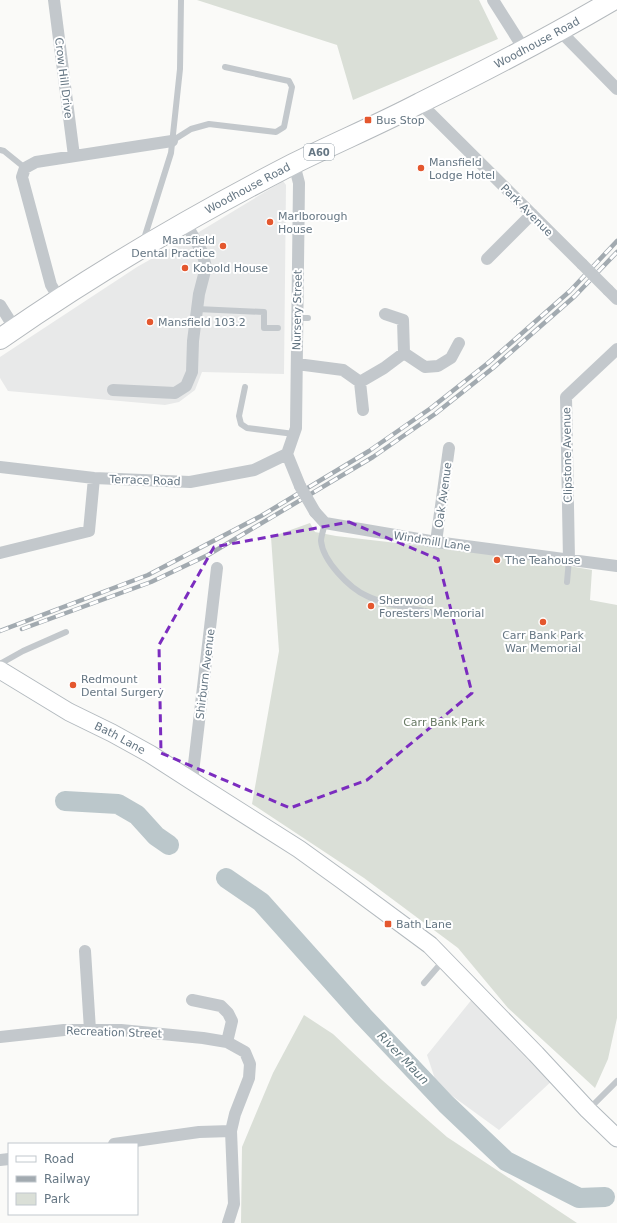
<svg xmlns="http://www.w3.org/2000/svg" width="617" height="1223" font-family="'DejaVu Sans',sans-serif">
	<rect width="100%" height="100%" fill="#fafaf8"/>
	<path fill="#e8e9e9" d="M283,181L286,185L284,374L202,372L195,390L179,402L165,405L8,391L0,378V357L137,267L199,232Z
		M473,998L555,1078L499,1130L451,1095L435,1079L427,1055Z"/>
	<path fill="#dadfd7" d="M197,0H479L498,39L353,100L337,45Z
		M310,523L315,532L336,536L511,556L592,570L590,600L617,605V1018L608,1059L595,1088L508,1008L458,948L364,878L252,804L279,651L271,537Z
		M304,1015L333,1034L382,1080L447,1137L577,1223H241L242,1147L273,1073Z"/>
	<g fill="none" stroke-linecap="round" stroke-linejoin="round">
		<path stroke="#bbc7cb" stroke-width="20" d="M65,801L118,804L137,815L156,836L169,845
			M226,878L261,902L363,1016L446,1104L506,1161L579,1198L605,1197"/>
		<defs>
			<g id="secondary">
				<path id="s1" d="M0,670L69,712L112,733L150,754L192,781L299,849L342,880L430,945L536,1054L588,1110L617,1138"/>
			</g>
			<g id="trunk">
				<path id="s2" d="M0,339C93,274 192,216 293,164C335,143 378,125 420,103C485,71 550,37 613,0"/>
			</g>
		</defs>
		<use href="#secondary" stroke="#b3babf" stroke-width="19"/>
		<use href="#trunk" stroke="#b4b9bd" stroke-width="22"/>
		<path stroke="#c3c8cc" stroke-width="6" d="M172,141L191,129L209,124L276,132L284,127L292,87L289,81L225,67
			M0,150L4,151L25,168
			M143,242L171,153L180,69L181,0
			M197,309L264,312V328H278
			M297,318H308
			M245,387L239,416L241,424L247,428L294,434
			M325,523C324,528 321,536 321,541C323,561 349,588 367,596C389,607 417,608 441,615
			M567,582L569,560
			M0,664L23,651L66,632
			M424,983L443,961
			M588,1110L617,1081"/>
		<path stroke="#c3c8cc" stroke-width="12" d="M54,0L74,156
			M493,0L524,49
			M560,31L617,89
			M420,103L582,264
			M487,259L532,214
			M608,290L617,299
			M60,300L51,285L22,177L25,168L36,162L172,141
			M0,305L15,329
			M404,353L425,367L438,366L451,358L459,343
			M297,364L343,370L360,382L363,410
			M360,382L384,368L404,353L403,320L385,314
			M113,390L175,393L186,386L192,372L193,341L199,294L206,267L202,252L185,222
			M287,454L296,428L299,183L294,164
			M287,454L300,486
			M0,467L94,478L190,482L254,470L287,454
			M315,512L325,523L436,542L617,566
			M436,542L449,448
			M0,553L89,531L94,478
			M569,560L566,397L617,349
			M192,781L217,568
			M85,951L90,1030
			M192,1000L221,1006L228,1013L232,1021L227,1042
			M0,1037L64,1030H121L203,1038L227,1042L245,1052L250,1064L249,1078L235,1114L231,1131L234,1204L228,1223
			M114,1144L199,1132L231,1131
			M0,1160L9,1159"/>
		<use href="#secondary" stroke="#fff" stroke-width="17"/>
		<use href="#trunk" stroke="#fff" stroke-width="20"/>
		<defs>
			<path id="rail" d="M22,629L151,582L208,555L373,457L435,414L493,368L575,296L617,252
				M0,631L148,575L261,516L369,451L431,408L488,363L570,291L617,241"/>
		</defs>
		<use href="#rail" stroke="#a2aab0" stroke-width="4.5"/>
		<use href="#rail" stroke="#fff" stroke-width="3" stroke-dasharray="9" stroke-linecap="butt"/>
		<path stroke="#c3c8cc" stroke-width="12" d="M582,264L608,290
			M300,486L315,512"/>
	</g>
	<path fill="none" stroke="#7b2cbf" stroke-width="3" stroke-dasharray="8 5" stroke-linejoin="round" d="M349,522L438,559L472,693L367,780L290,808L161,753L159,645L214,547Z"/>
	<g fill="#e4572e" stroke="#fff" stroke-width="1.5">
		<rect x="364" y="116" width="8" height="8" rx="2"/>
		<circle cx="421" cy="168" r="4"/>
		<circle cx="270" cy="222" r="4"/>
		<circle cx="223" cy="246" r="4"/>
		<circle cx="185" cy="268" r="4"/>
		<circle cx="150" cy="322" r="4"/>
		<circle cx="497" cy="560" r="4"/>
		<circle cx="371" cy="606" r="4"/>
		<circle cx="543" cy="622" r="4"/>
		<circle cx="73" cy="685" r="4"/>
		<rect x="384" y="920" width="8" height="8" rx="2"/>
	</g>
	<g text-anchor="middle" stroke-width="4" stroke-linejoin="round" paint-order="stroke">
		<rect fill="#fff" stroke="#939fa8" stroke-width="1" x="304" y="144" width="30" height="16" rx="3"/>
		<g font-size="10" font-weight="bold" fill="#657683">
			<text x="319" y="156">A60</text>
		</g>
		<g font-size="11" fill="#657683" stroke="#fff">
			<text dy="4" stroke="none"><textPath href="#s2" startOffset="614">Woodhouse Road</textPath></text>
			<text transform="translate(64 78) rotate(83)" y="4">Crow Hill Drive</text>
			<text dy="4" stroke="none"><textPath href="#s2" startOffset="290">Woodhouse Road</textPath></text>
			<text transform="translate(527 210) rotate(45)" y="4">Park Avenue</text>
			<text transform="translate(297 310) rotate(-89)" y="4">Nursery Street</text>
			<text transform="translate(567 455) rotate(-91)" y="4">Clipstone Avenue</text>
			<text transform="translate(145 480) rotate(2)" y="4">Terrace Road</text>
			<text transform="translate(443 495) rotate(-82)" y="4">Oak Avenue</text>
			<text transform="translate(432 541) rotate(9)" y="4">Windmill Lane</text>
			<text transform="translate(205 674) rotate(-83)" y="4">Shirburn Avenue</text>
			<text dy="4" stroke="none"><textPath href="#s1" startOffset="138">Bath Lane</textPath></text>
			<text transform="translate(114 1032) rotate(2)" y="4">Recreation Street</text>
		</g>
		<g font-size="11" fill="#657683" stroke="#fff" text-anchor="start">
			<text x="376" y="124">Bus Stop</text>
			<text x="429" y="166">Mansfield<tspan x="429" dy="13">Lodge Hotel</tspan></text>
			<text x="278" y="220">Marlborough<tspan x="278" dy="13">House</tspan></text>
			<text x="215" y="244" text-anchor="end">Mansfield<tspan x="215" dy="13">Dental Practice</tspan></text>
			<text x="193" y="272">Kobold House</text>
			<text x="158" y="326">Mansfield 103.2</text>
			<text x="505" y="564">The Teahouse</text>
			<text x="379" y="604">Sherwood<tspan x="379" dy="13">Foresters Memorial</tspan></text>
			<text x="543" y="639" text-anchor="middle">Carr Bank Park<tspan x="543" dy="13">War Memorial</tspan></text>
			<text x="81" y="683">Redmount<tspan x="81" dy="13">Dental Surgery</tspan></text>
			<text x="396" y="928">Bath Lane</text>
		</g>
		<g font-size="11" fill="#687a64" stroke="#fff">
			<text x="444" y="726">Carr Bank Park</text>
		</g>
		<g font-size="12" font-style="italic" fill="#60757c" stroke="#fff">
			<text transform="translate(403 1058) rotate(46)" y="4">River Maun</text>
		</g>
	</g>
	<rect x="8" y="1143" width="130" height="72" fill="#ffffff" stroke="#c1c8cd"/>
	<rect x="16" y="1156" width="20" height="6" fill="#ffffff" stroke="#c1c8cd"/>
	<text x="44" y="1163" font-size="12" fill="#657683">Road</text>
	<rect x="16" y="1176" width="20" height="6" fill="#a2aab0" stroke="#c1c8cd"/>
	<text x="44" y="1183" font-size="12" fill="#657683">Railway</text>
	<rect x="16" y="1193" width="20" height="12" fill="#dadfd7" stroke="#c1c8cd"/>
	<text x="44" y="1203" font-size="12" fill="#657683">Park</text>
</svg>
